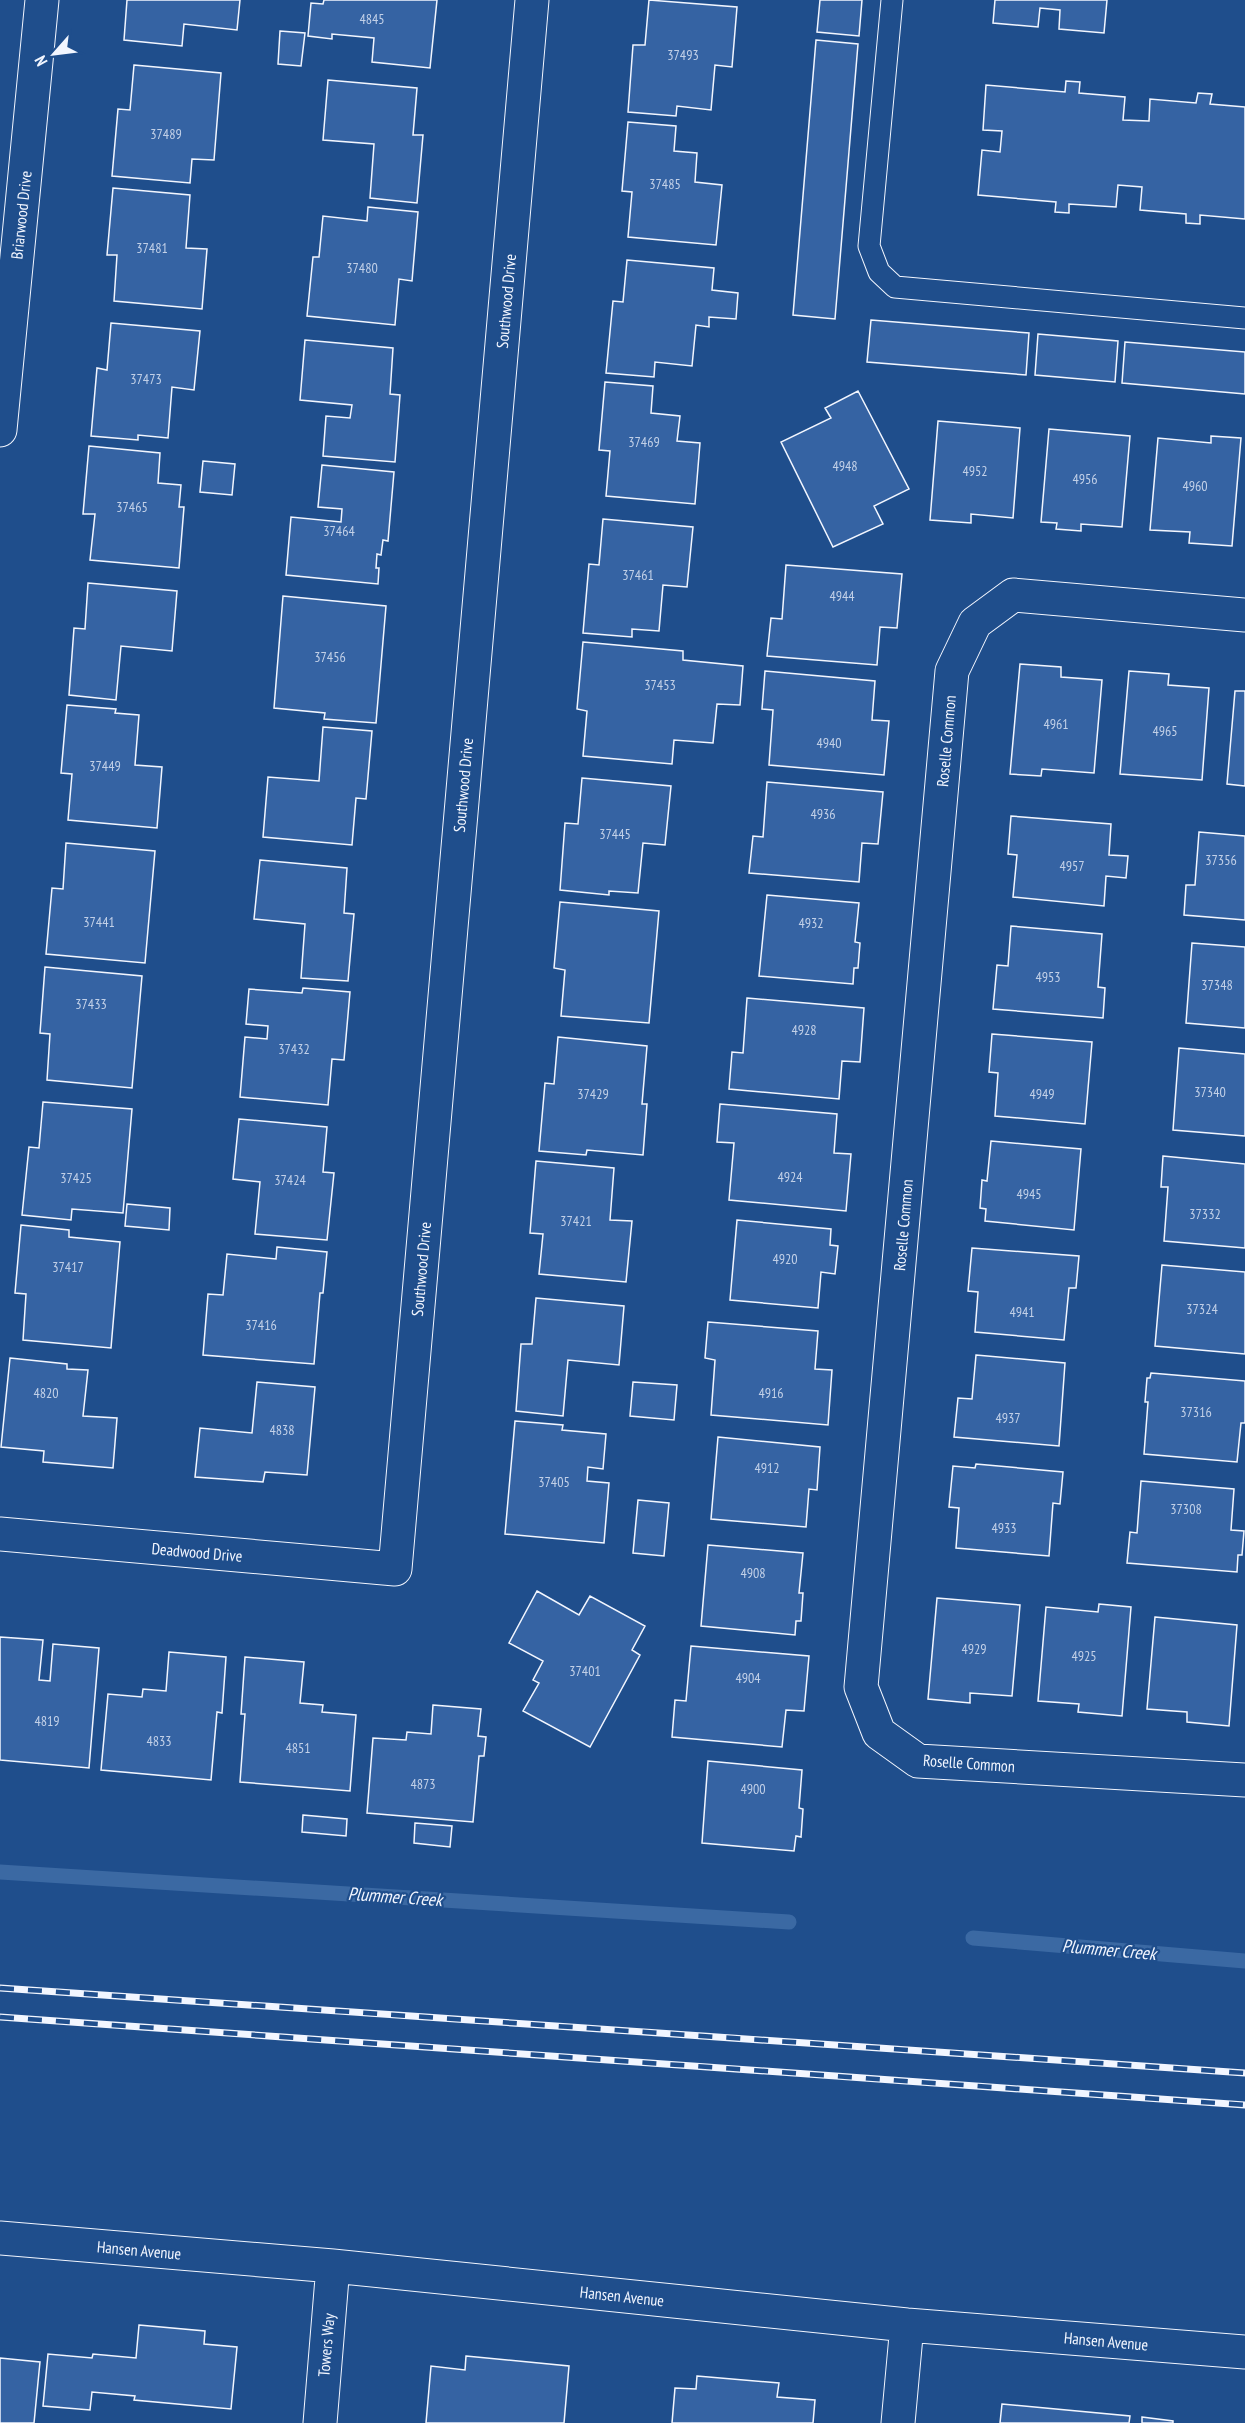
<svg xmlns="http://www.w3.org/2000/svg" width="1245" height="2423" font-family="'PT Sans Narrow',sans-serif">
	<rect width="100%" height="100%" fill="#1f4e8c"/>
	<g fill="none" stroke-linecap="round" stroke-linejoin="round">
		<path stroke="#3b69a3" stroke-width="15" d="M0,1872L789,1922
			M973,1938L1245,1961"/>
	</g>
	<path fill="#3563a3" stroke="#f2f6ff" stroke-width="1.5" d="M127,0H240L237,30L184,24L182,46L124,40Z
		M324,0H437L430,68L372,62L374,38L332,34V39L308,36L311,3L323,4Z
		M649,0L737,7L732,67L715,65L711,110L677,106L676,116L628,112L633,45H645Z
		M820,0H862L859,36L817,32Z
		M995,0H1107L1104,33L1059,29L1060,10L1040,8L1038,27L993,23Z
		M280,31L305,33L301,66L278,64Z
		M816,40L858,44L835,319L793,315Z
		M134,65L221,73L214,160L192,159L190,183L112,176L118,109L130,110Z
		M328,80L417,88L413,135H423L417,203L370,198L374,144L323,140Z
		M1066,81L1080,82L1079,93L1125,97L1123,120L1149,121L1150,99L1196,103L1198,93L1212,94L1210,104L1245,107V219L1200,215V224L1186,223V214L1140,210L1142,187L1118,185L1116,207L1069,204V213L1055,212L1056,202L978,195L982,150L1000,152L1002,131L983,130L986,85L1065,92Z
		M628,122L676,126L674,151L697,153L695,182L722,185L716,245L628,237L632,192L622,191Z
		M113,188L190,195L186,248L207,249L202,309L114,301L117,255H107Z
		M368,207L418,212L412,281L399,279L395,325L307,316L313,257H319L323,216L367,221Z
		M627,260L714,268L712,290L738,293L736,319L709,317V327L696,325L692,366L655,362L654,377L606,373L613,301L623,302Z
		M871,320L1029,333L1026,375L867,362Z
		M111,323L200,331L194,390L172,387L168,438L138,435V440L91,436L97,368L107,370Z
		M1038,334L1118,341L1115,382L1035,375Z
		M305,340L393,348L390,394L400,395L395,462L323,456L326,416L350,418L352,405L300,400Z
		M1125,342L1245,352V394L1122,383Z
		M605,382L653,386L651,413L680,416L677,441L700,443L695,504L606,496L610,451L599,450Z
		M858,391L909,489L874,506L883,524L833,547L781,442L831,418L825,408Z
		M938,421L1020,428L1013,518L971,514V523L930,520Z
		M1049,429L1130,436L1122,527L1081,524V531L1056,529L1057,523L1041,522Z
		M1211,436L1241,438L1232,546L1189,543L1190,532L1150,530L1158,438L1211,443Z
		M89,446L160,453L158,483L181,485L179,507H184L179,568L90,560L95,514H83Z
		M203,461L235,464L232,495L200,492Z
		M322,465L394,472L388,541L383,540L381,555L377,554L376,568H379L378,584L286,575L291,517L341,522L342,509L318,507Z
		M603,519L693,527L687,587L663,585L659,631L632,629V637L583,633L589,564L599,565Z
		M786,565L902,574L897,628L880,627L877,665L767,656L771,618L782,619Z
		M88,583L177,591L172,651L121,646L116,700L69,695L74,628L85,629Z
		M283,596L386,606L376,723L324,719L325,713L274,708Z
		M583,642L683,651V660L743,666L740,705L717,704L713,743L674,740L672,764L583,756L587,711L577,709Z
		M1020,664L1061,667V677L1102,680L1094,773L1042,769L1041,776L1010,774Z
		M765,671L875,681L872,720L889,721L884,775L769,765L773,710L762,709Z
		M1129,671L1169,674L1168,685L1209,688L1202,780L1120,774Z
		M1235,691H1245V786L1227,784Z
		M67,705L116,709L115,713L139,715L135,765L162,767L157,828L68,820L72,774L61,773Z
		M323,727L372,731L366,799L356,798L352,845L263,837L268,777L319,781Z
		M582,778L671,786L665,845L643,843L638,893L609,891V895L560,890L565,823L578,824Z
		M767,782L883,792L878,844L862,843L859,882L749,873L753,836L763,837Z
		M1011,816L1111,824L1109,855L1128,856L1126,878L1106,876L1104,906L1013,897L1017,855L1008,854Z
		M1199,832L1245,836V920L1184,915L1186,885H1195Z
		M66,843L155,851L145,963L46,954L52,888L63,889Z
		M260,860L347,868L344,913L354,914L348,981L301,978L305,924L254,919Z
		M767,895L859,903L855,942L860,943L858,968H854L853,984L759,976Z
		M560,902L659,911L649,1023L561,1016L565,970L554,968Z
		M1011,926L1102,934L1098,987L1105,988L1103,1018L993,1009L997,965L1008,966Z
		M1192,943L1245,947V1028L1186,1023Z
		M45,967L142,976L132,1088L47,1080L50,1034L40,1033Z
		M303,988L350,992L344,1060L332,1059L328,1105L240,1097L245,1037L267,1039L268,1026L246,1024L249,989L302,993Z
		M747,998L864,1008L860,1062L842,1061L839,1099L729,1089L732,1052L743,1053Z
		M992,1034L1092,1042L1085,1124L995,1116L998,1073L989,1072Z
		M558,1037L647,1046L642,1104H647L643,1155L587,1150L586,1155L539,1151L545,1083L554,1084Z
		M1179,1048L1245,1054V1136L1173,1130Z
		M43,1102L132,1109L123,1213L72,1209L71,1220L22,1215L29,1147L39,1148Z
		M720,1104L837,1114L834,1153L851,1154L846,1211L729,1200L734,1143L717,1142Z
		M239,1119L327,1127L323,1172L334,1173L327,1240L255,1234L260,1182L233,1179Z
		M991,1141L1081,1149L1074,1230L985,1221L986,1209L980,1208L982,1180L987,1181Z
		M1163,1156L1245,1164V1248L1164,1241L1168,1187H1161Z
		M536,1161L614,1168L610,1220L632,1221L626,1282L539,1274L543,1234L530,1233Z
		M127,1204L170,1208L169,1230L125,1226Z
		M737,1220L831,1229L830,1245L838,1246L835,1274L821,1272L818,1308L730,1300Z
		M21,1225L69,1230V1237L120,1242L111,1348L23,1340L26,1294L15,1293Z
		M277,1247L327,1252L323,1293H320L314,1364L203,1355L208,1294L223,1295L227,1254L276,1259Z
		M972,1248L1079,1256L1076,1288H1069L1064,1340L975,1332L978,1292L968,1291Z
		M1162,1265L1245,1272V1354L1155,1346Z
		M536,1298L624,1306L619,1365L568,1360L563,1416L516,1411L521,1344H532Z
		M708,1322L818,1331L815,1369L832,1370L828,1425L711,1415L715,1360L705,1358Z
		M976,1355L1065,1363L1059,1446L954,1437L958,1398L972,1399Z
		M10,1358L67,1364V1369L88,1370L83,1416L117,1418L113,1468L43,1462L44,1451L1,1447Z
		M1151,1373L1245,1381V1423H1241L1237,1462L1144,1454L1148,1402H1145L1147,1378H1150Z
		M257,1382L315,1387L307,1475L265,1472L263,1482L195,1477L200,1428L252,1433Z
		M633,1382L677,1385L674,1420L630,1416Z
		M515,1421L563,1425L562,1430L606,1434L603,1469L588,1467L587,1481L609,1483L604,1543L505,1534Z
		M718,1437L820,1447L817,1490L809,1489L806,1527L711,1519Z
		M976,1464L1063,1472L1060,1504L1053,1503L1049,1556L956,1548L959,1508L949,1507L953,1466L975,1468Z
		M1141,1481L1234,1489L1231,1530L1244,1531L1242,1555H1238L1237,1572L1127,1563L1130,1532L1137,1533Z
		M638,1500L669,1503L664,1556L633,1553Z
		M708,1545L803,1553L799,1593H803L801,1621H796L795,1635L701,1626Z
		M537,1591L579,1615L590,1596L645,1626L632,1650L640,1655L590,1747L523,1711L539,1683L533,1680L543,1661L509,1643Z
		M937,1598L1020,1605L1012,1696L970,1693V1703L928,1699Z
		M1099,1604L1131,1607L1122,1716L1078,1712L1079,1704L1038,1701L1046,1607L1098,1612Z
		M1155,1617L1237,1625L1229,1726L1187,1722V1712L1147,1709Z
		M0,1637L43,1640L39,1680L50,1681L53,1644L99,1648L89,1768L0,1760Z
		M691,1646L809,1656L804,1711L786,1710L782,1747L672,1737L675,1700L686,1701Z
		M169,1652L226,1657L222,1713L217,1712L211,1780L101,1770L108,1694L142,1697L143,1689L166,1691Z
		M245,1657L304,1662L300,1703L323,1705L322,1712L356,1715L350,1791L240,1782L245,1714H241Z
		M433,1705L481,1709L478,1736L486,1737L484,1756H479L473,1822L367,1813L373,1738L406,1740L407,1732L431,1734Z
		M708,1761L802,1770L799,1808L803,1809L801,1837L796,1836L794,1851L702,1843Z
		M303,1815L347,1819L346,1836L302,1832Z
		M415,1823L452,1826L450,1847L414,1843Z
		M139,2325L205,2331L204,2344L237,2347L231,2409L134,2400L135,2396L92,2392L90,2410L43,2406L48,2354L92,2358L93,2354L136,2358Z
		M466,2356L569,2366L564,2423H426L431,2366L465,2370Z
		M0,2358L40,2362L34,2423H0Z
		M697,2376L779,2383L777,2397L815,2400L813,2423H672L675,2388L696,2389Z
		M1002,2404L1130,2416L1129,2423H1000Z
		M1142,2417L1173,2421V2423H1142Z"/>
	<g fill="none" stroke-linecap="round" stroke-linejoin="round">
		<defs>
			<path id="service" d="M892,0L869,246L879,272L895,287L1245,318"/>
			<path id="minor" d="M0,430L42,0
				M1245,615L1013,595L975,623L952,671L861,1687L879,1733L918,1761L1245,1780
				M0,1534L395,1569L532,0
				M0,2238L333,2266L907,2325L1245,2352
				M320,2423L333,2266
				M898,2423L907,2325"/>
		</defs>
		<use href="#service" stroke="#f2f6ff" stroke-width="23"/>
		<use href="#minor" stroke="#f2f6ff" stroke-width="35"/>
		<use href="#service" stroke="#1f4e8c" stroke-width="21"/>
		<use href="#minor" stroke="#1f4e8c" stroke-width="33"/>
		<defs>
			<path id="rail" d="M0,1988L1245,2073
				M0,2017L1245,2105"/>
		</defs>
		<use href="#rail" stroke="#f2f6ff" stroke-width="7"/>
		<use href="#rail" stroke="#1f4e8c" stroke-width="4.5" stroke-dasharray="14" stroke-linecap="butt"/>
	</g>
	<g text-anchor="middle" stroke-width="4.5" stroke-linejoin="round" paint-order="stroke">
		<g font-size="14" fill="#c3d1e8">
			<text x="372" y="24">4845</text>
			<text x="683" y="60">37493</text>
			<text x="166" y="139">37489</text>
			<text x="665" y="189">37485</text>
			<text x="152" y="253">37481</text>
			<text x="362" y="273">37480</text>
			<text x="146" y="384">37473</text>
			<text x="644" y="447">37469</text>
			<text x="845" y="471">4948</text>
			<text x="975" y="476">4952</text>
			<text x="1085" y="484">4956</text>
			<text x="1195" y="491">4960</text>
			<text x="132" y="512">37465</text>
			<text x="339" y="536">37464</text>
			<text x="638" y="580">37461</text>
			<text x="842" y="601">4944</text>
			<text x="330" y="662">37456</text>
			<text x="660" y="690">37453</text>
			<text x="1056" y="729">4961</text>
			<text x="1165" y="736">4965</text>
			<text x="829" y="748">4940</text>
			<text x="105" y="771">37449</text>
			<text x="823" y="819">4936</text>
			<text x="615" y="839">37445</text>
			<text x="1221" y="865">37356</text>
			<text x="1072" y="871">4957</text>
			<text x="99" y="927">37441</text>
			<text x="811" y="928">4932</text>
			<text x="1048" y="982">4953</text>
			<text x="1217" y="990">37348</text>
			<text x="91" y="1009">37433</text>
			<text x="804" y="1035">4928</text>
			<text x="294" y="1054">37432</text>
			<text x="1210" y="1097">37340</text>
			<text x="593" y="1099">37429</text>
			<text x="1042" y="1099">4949</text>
			<text x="790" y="1182">4924</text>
			<text x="76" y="1183">37425</text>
			<text x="290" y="1185">37424</text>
			<text x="1029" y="1199">4945</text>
			<text x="1205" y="1219">37332</text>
			<text x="576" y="1226">37421</text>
			<text x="785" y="1264">4920</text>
			<text x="68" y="1272">37417</text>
			<text x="1202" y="1314">37324</text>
			<text x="1022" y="1317">4941</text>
			<text x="261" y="1330">37416</text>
			<text x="46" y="1398">4820</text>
			<text x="771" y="1398">4916</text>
			<text x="1196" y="1417">37316</text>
			<text x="1008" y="1423">4937</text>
			<text x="282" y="1435">4838</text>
			<text x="767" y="1473">4912</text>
			<text x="554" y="1487">37405</text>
			<text x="1186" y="1514">37308</text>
			<text x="1004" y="1533">4933</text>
			<text x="753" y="1578">4908</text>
			<text x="974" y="1654">4929</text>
			<text x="1084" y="1661">4925</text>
			<text x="585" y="1676">37401</text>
			<text x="748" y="1683">4904</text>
			<text x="47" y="1726">4819</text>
			<text x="159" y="1746">4833</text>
			<text x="298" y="1753">4851</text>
			<text x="423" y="1789">4873</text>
			<text x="753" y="1794">4900</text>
		</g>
		<g font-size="16" fill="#f2f6ff" stroke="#1f4e8c">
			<text transform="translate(21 215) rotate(-84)" y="6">Briarwood Drive</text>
			<text transform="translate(506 301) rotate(-85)" y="6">Southwood Drive</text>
			<text transform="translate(946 741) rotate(-85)" y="6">Roselle Common</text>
			<text transform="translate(463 785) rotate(-85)" y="6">Southwood Drive</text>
			<text transform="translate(903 1225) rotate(-85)" y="6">Roselle Common</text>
			<text transform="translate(421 1269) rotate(-85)" y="6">Southwood Drive</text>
			<text transform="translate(197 1552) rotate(5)" y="6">Deadwood Drive</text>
			<text transform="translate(969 1763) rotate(4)" y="6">Roselle Common</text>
			<text transform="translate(139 2250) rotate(5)" y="6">Hansen Avenue</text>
			<text transform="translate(622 2296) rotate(6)" y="6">Hansen Avenue</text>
			<text transform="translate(1106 2341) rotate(5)" y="6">Hansen Avenue</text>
			<text transform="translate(326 2345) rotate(-85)" y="6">Towers Way</text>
		</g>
		<g font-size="18" font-style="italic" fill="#f2f6ff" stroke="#1f4e8c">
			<text transform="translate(395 1897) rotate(4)" y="6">Plummer Creek</text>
			<text transform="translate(1109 1950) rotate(5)" y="6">Plummer Creek</text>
		</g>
	</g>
	<g transform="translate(54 54) rotate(242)" stroke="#1f4e8c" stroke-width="4.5" paint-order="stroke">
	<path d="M0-4.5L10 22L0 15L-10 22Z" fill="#f2f6ff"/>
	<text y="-9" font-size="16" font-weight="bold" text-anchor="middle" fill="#f2f6ff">N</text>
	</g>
</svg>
